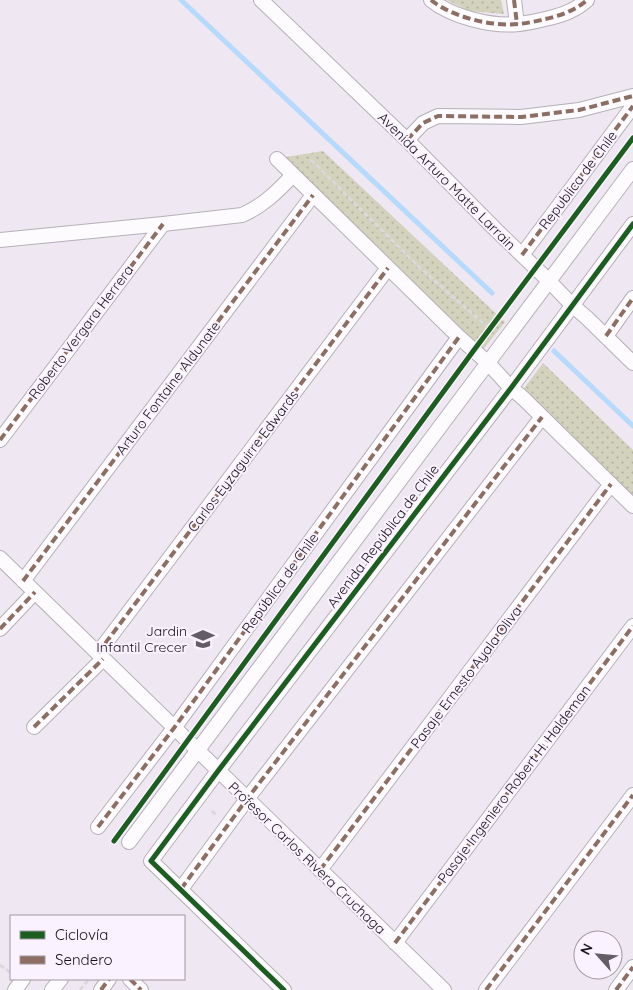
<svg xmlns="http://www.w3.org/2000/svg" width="633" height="990" font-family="Quicksand,sans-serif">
	<defs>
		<pattern id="grass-dots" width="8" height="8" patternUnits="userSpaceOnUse" patternTransform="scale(1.25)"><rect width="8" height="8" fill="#d2d2bd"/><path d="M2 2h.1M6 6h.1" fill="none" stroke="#b4b3a2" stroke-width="1.8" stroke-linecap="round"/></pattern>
	</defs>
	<rect width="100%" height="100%" fill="#efe7f2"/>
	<path fill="url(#grass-dots)" d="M447,0H501L504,14L469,11Z
		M323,151L505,322L482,351L286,157Z
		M543,363L633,450V495L522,391Z"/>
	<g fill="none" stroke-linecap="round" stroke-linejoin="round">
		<path stroke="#b6dafb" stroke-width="5" d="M181,0L492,293
			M554,351L633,426"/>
		<defs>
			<path id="minor" d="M261,0L407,140L496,230L549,281L572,305L587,318L633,363
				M431,0C452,17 492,27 519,24C528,23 537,21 545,19C560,16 576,10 587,0
				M514,0L517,24
				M407,140L423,123L438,116L521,117L579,110L633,96
				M277,159L459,337L488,363L511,388L523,398L633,506
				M0,240L163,224L242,215C263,206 278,191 293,175
				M522,255L633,106
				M606,336L633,298
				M0,440L163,224
				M0,558L444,990
				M23,581L313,195
				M0,629L35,592
				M98,653L388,268
				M34,727L103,659
				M98,827L174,728L459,337
				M129,842L633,169
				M320,870L611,484
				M181,889L247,799L542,417
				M395,943L633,626
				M130,979L141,990
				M15,990L23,979
				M52,990L61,979
				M101,990L109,979
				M284,990L151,861L218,771L511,388L633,224
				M486,990L633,795
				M616,990L633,967"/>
		</defs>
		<use href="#minor" stroke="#b6b0b9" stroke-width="16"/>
		<path stroke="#dbd8db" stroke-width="3" stroke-dasharray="5 2.5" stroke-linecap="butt" d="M311,160L420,268L490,329
			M212,811L217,816
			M0,965L11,973
			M80,990L89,979"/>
		<use href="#minor" stroke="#fdfbfd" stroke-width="14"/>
		<path stroke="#8d6e63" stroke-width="4" stroke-dasharray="8 4" stroke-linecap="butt" d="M431,0C452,17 492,27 519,24C528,23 537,21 545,19C560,16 576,10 587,0
			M514,0L517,24
			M407,140L423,123L438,116L521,117L579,110L633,96
			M522,255L633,106
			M606,336L633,298
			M0,440L163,224
			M23,581L313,195
			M0,629L35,592
			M98,653L388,268
			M34,727L103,659
			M98,827L174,728L459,337
			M320,870L611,484
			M181,889L247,799L542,417
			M395,943L633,626
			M130,979L141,990
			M101,990L109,979
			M486,990L633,795
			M616,990L633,967"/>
		<defs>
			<path id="cycleway" d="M114,841L474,350L633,138
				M284,990L151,861L218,771L511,388L633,224"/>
		</defs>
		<use href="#cycleway" stroke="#fbf2ff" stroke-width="8"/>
		<use href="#cycleway" stroke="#1b5e20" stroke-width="5"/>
	</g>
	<defs>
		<symbol id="school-bare" viewBox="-9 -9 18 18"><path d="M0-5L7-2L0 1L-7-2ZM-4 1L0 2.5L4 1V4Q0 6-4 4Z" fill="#635d65" stroke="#fbf2ff" stroke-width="2.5" paint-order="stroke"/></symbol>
	</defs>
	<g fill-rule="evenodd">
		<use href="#school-bare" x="187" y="623" width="32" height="32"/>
	</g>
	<g text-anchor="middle" stroke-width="4" stroke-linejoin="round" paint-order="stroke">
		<g font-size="14" fill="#171219" stroke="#fbf2ff">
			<text transform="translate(578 180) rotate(-53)" y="5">Republica de Chile</text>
			<text transform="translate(447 181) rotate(45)" y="5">Avenida Arturo Matte Larrain</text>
			<text transform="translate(81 332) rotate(-53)" y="5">Roberto Vergara Herrera</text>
			<text transform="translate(168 388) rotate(-53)" y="5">Arturo Fontaine Aldunate</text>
			<text transform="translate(243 461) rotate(-53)" y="5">Carlos Eyzaguirre Edwards</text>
			<text transform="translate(383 536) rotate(-53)" y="5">Avenida República de Chile</text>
			<text transform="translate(280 583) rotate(-54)" y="5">República de Chile</text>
			<text transform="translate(466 677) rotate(-53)" y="5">Pasaje Ernesto Ayala Oliva</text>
			<text transform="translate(514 784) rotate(-53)" y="5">Pasaje Ingeniero Robert H. Haldeman</text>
			<text transform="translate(307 858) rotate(44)" y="5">Profesor Carlos Rivera Cruchaga</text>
		</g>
		<g font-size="14" fill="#171219" stroke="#fbf2ff" text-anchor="end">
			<text x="187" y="636">Jardin<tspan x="187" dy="16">Infantil Crecer</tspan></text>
		</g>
	</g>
	<rect x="10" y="915" width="175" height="65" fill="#fbf2ff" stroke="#a098a3"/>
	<rect x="20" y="931" width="25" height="8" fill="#1b5e20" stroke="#a098a3"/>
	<text x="55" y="940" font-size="15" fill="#171219">Ciclovía</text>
	<rect x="20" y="956" width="25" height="8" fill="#8d6e63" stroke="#a098a3"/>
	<text x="55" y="965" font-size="15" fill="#171219">Sendero</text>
	<g transform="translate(598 955) rotate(297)"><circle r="24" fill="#fbf2ff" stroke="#a098a3"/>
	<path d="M0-4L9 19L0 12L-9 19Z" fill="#635d65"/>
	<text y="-8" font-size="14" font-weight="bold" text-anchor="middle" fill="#171219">N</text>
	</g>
</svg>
